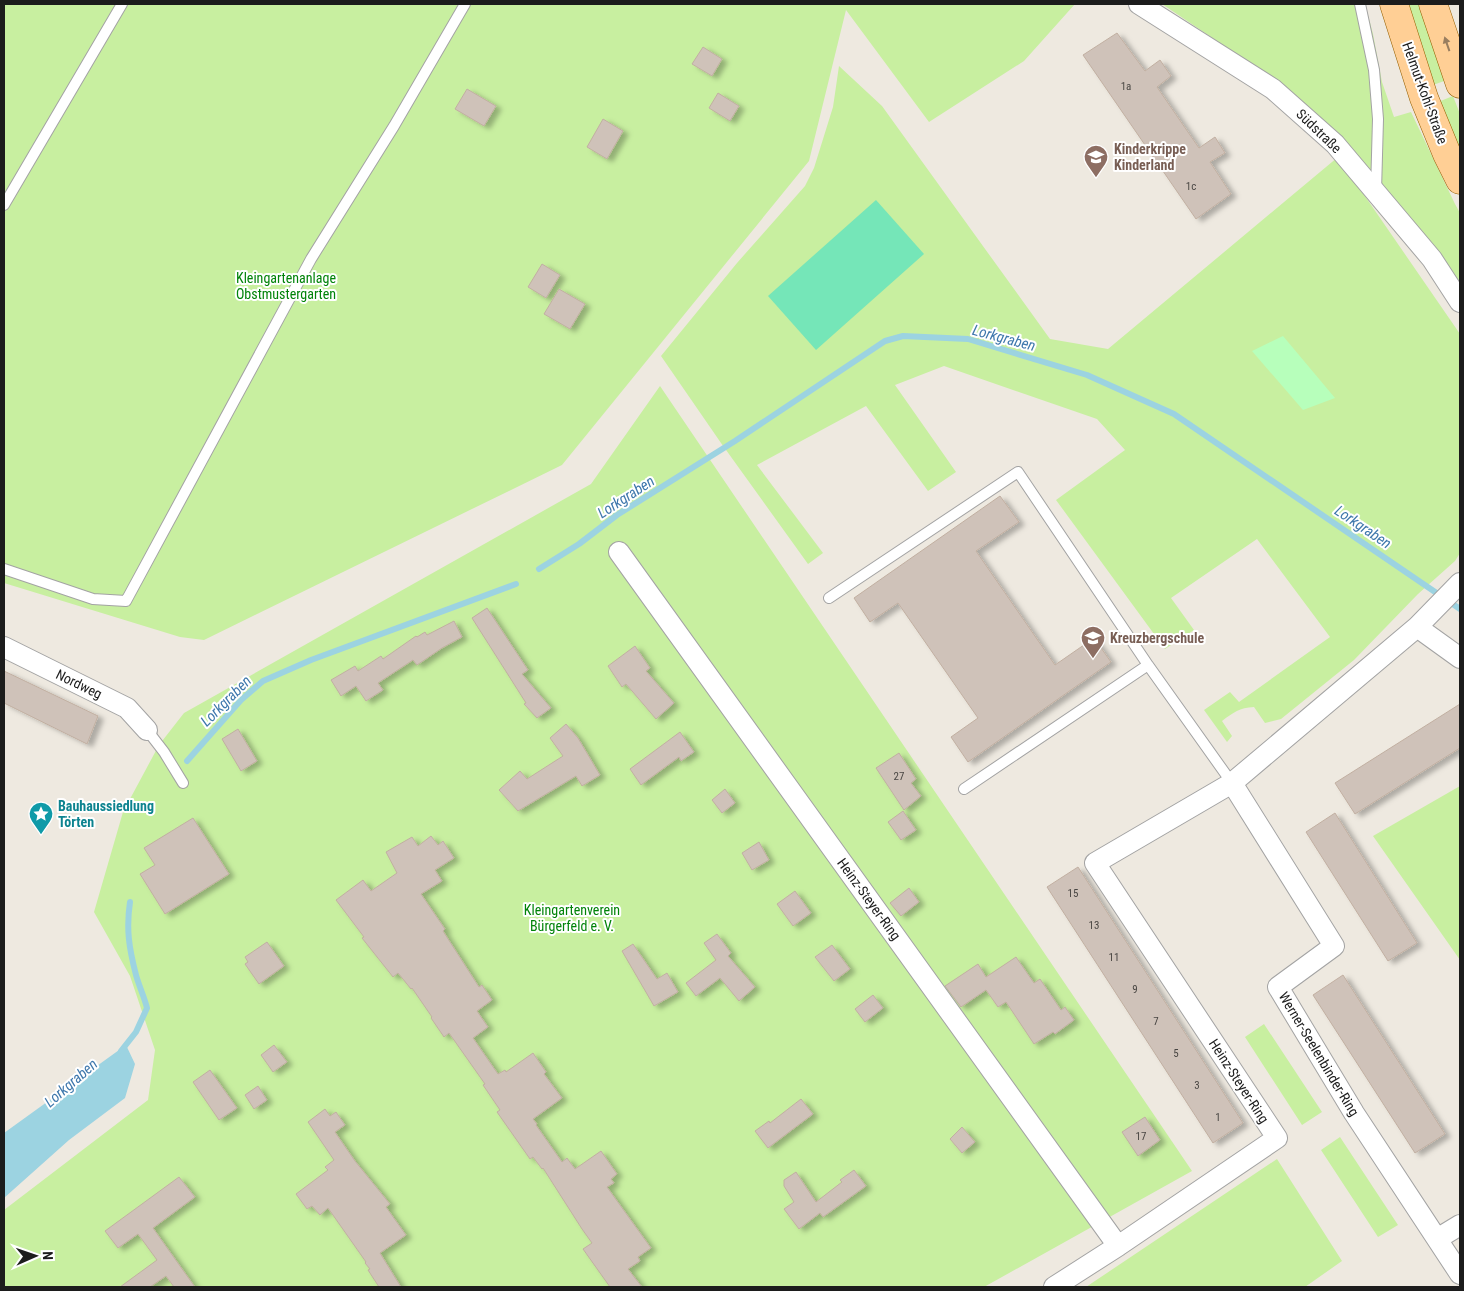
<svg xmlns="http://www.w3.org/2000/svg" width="1464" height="1291" font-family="'Roboto Condensed',sans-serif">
	<defs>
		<filter id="shadow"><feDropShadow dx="5.5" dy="3" stdDeviation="2.5" flood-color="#0004"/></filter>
	</defs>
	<rect width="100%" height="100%" fill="#eee9e0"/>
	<path fill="#c8efa0" d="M4,4H1075L1024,61L929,122L846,10L809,161L562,465L204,640L180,637L4,583Z
		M1162,4H1365L1373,34L1382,82L1394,117L1411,112L1455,204L1460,213V288L1257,68Z
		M1406,4H1422L1447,80L1433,85Z
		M839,66L882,106L1050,339L1108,349L1338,157L1460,334V553L1455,561L1418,594L1354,660L1281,719L1265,723L1254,707C1239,708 1234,712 1222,721L1232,736L1227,742L1204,710L1230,692L1239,702L1330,637L1257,539L1171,598L1194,630L1165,649L1056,500L1125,450L1097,419L944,366L895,385L956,472L928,491L866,406L757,465L823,553L808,564L721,443L661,356L737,263L805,186L814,168L833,107Z
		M1453,96L1460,114V153L1438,102Z
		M660,386L1192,1171L984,1287H4V1210L148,1100L155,1050L130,976L94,912L123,812L159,745L184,713L591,484Z
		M1460,786V960L1373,836Z
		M1264,1024L1322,1112L1302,1125L1245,1037Z
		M1340,1137L1398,1225L1378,1237L1321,1150Z
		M1277,1159L1342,1261L1305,1287H1086Z"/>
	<path fill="#b7ffbb" d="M1283,336L1335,398L1303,410L1252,351Z"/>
	<path fill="#75e6b8" d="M876,200L924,254L816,350L768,296Z"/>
	<path fill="#9cd3e1" d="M126,1045L135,1064L125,1098L69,1140L4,1198V1133Z"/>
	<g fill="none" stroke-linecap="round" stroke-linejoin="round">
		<path stroke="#9cd3e1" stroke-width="6" d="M539,569L579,544L617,515L735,441L885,341L903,336L968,339L1087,375L1174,414L1460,609
			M187,761L241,700L263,681L311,660L516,584
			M121,1051L136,1032L147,1008C144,996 139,986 136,975C129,948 126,929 130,902"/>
	</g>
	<path fill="#cfc2b9" stroke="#c1afa1" filter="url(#shadow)" d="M1117,33L1145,71L1160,60L1171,76L1157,87L1199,148L1215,137L1225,153L1210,162L1231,194L1196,219L1083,55Z
		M703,47L722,59L712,76L692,64Z
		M467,89L496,106L484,126L455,109Z
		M718,93L739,106L730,121L709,108Z
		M603,119L623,131L607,159L587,147Z
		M542,264L560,275L546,298L528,287Z
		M559,289L585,304L570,329L544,314Z
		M1000,496L1019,522L976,551L1055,665L1094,638L1111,662L968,762L951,737L978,718L898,603L870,622L854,598Z
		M487,608L528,670L522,674L551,708L537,718L524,704L526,703L472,618Z
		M454,621L462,637L442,648L417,665L413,660L378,683L383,690L366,701L356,686L341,696L331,680L355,666L358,671L381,656L383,659L416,636L417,637L425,632L427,635Z
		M635,646L650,668L646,671L674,703L656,719L626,684L622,687L608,666Z
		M4,671L98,716L87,744L4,703Z
		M1460,704V748L1355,814L1335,783Z
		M566,724L578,738L600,775L582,786L576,776L518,811L499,790L520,771L527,779L563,756L550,738Z
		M238,729L257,761L241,771L222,739Z
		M680,732L694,752L681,761L679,757L641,785L630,769Z
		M899,753L916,779L911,783L921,796L904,810L876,768Z
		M725,789L735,803L722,813L712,800Z
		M903,811L916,830L901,840L888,822Z
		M1335,813L1417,943L1388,961L1306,832Z
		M193,818L229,874L165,914L140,874L155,865L144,848Z
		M431,836L438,845L443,841L454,858L435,870L442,881L421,894L445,929L443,931L479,987L482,985L492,1000L477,1011L488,1027L473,1038L498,1074L505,1070L506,1072L533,1053L546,1072L544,1074L562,1098L533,1119L537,1124L536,1125L562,1162L567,1158L575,1169L601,1151L617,1174L611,1179L614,1183L607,1187L651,1248L638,1257L640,1261L628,1269L642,1287H610L583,1249L592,1243L582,1229L543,1168L542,1169L533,1157L530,1159L497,1112L500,1110L483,1085L485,1084L449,1033L444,1037L431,1018L432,1017L412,988L411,989L398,973L393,977L362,938L364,937L336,900L363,880L371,891L397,873L386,852L412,837L418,846Z
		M759,842L769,860L752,870L742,853Z
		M1078,867L1243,1123L1213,1143L1047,887Z
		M909,888L919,902L901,916L890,903Z
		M795,891L811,913L793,926L777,904Z
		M717,934L731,953L728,956L755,987L739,1001L720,978L696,996L686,983L716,960L704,943Z
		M267,942L284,966L259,984L245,964L248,962L245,957Z
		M633,944L657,979L667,973L678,992L654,1006L622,951Z
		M832,945L850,969L834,981L815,957Z
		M1016,957L1034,983L1040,979L1061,1010L1065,1007L1074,1020L1055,1034L1053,1032L1034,1044L1006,1002L998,1007L986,990L961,1007L945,986L978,964L986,977Z
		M1343,975L1445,1134L1415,1153L1313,995Z
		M873,995L883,1008L865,1022L855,1009Z
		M274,1045L287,1062L273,1072L261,1055Z
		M210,1070L237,1108L219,1120L193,1082Z
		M258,1086L267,1100L254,1109L245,1095Z
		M801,1099L813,1114L768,1148L755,1131L769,1121L770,1123Z
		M325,1109L330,1116L336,1112L345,1125L335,1132L355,1161L390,1204L386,1207L406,1235L380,1253L401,1287H379L368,1270L370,1269L365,1263L366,1262L328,1208L320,1215L312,1206L307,1209L296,1194L328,1170L325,1167L334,1160L308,1122Z
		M1145,1117L1160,1140L1138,1156L1122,1132Z
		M962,1127L975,1142L962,1153L950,1139Z
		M854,1170L866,1186L823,1217L820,1213L799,1229L784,1209L794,1202L784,1186V1180L796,1172L816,1202L842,1182L840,1180Z
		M179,1177L195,1197L153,1228L195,1287H174L166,1276L150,1287H120L157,1260L138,1234L118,1248L105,1231Z"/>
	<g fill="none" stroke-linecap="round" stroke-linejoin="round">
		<defs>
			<path id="service" d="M1360,4L1374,70L1378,119L1376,191
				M4,205L122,4
				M4,569L93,599L126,601L311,259L394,126L465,4
				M829,598L1018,472L1148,665L1232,783
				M147,730L164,752L183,783
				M964,789L1148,665"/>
			<path id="minor" d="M1139,4L1273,89L1335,144L1432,259L1460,302
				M619,552L1118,1246
				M1417,627L1460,583
				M4,647L127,708L147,730
				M1232,783L1334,946L1278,987L1354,1113L1460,1274
				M1437,1239L1460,1225
				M1054,1287L1118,1246L1277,1138L1095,863L1232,783L1417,627L1460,658"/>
			<path id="primary" d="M1394,4L1424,98L1447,154L1460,180
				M1433,4L1460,84"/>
		</defs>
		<use href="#service" stroke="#a3a3a3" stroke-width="12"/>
		<use href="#minor" stroke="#a3a3a3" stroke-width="22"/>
		<use href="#primary" stroke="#945f00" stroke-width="29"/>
		<use href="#service" stroke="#fff" stroke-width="10"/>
		<use href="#minor" stroke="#fff" stroke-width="20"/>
		<use href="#primary" stroke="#ffcf95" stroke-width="28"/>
	</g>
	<defs><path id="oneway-solid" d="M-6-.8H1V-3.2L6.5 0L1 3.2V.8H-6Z" transform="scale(1.25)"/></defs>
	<use fill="#997e5f" href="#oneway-solid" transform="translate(1447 44) rotate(-109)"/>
	<defs>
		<symbol id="school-pin" viewBox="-11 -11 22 30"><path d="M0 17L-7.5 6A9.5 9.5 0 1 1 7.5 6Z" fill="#8d6e63" stroke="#fff"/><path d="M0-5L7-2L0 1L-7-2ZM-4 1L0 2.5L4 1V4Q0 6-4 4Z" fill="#fff"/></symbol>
		<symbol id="sight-pin" viewBox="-11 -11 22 30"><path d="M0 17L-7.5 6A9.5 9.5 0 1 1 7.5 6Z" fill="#0f9aa8" stroke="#fff"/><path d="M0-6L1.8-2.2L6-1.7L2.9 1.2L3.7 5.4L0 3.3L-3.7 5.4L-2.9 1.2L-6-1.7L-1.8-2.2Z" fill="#fff"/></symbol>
	</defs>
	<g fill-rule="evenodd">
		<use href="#school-pin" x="1082" y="143" width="28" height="38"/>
		<use href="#school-pin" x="1079" y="624" width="28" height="38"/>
		<use href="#sight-pin" x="27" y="800" width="28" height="38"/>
	</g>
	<g text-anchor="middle" stroke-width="4" stroke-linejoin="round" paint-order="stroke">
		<g font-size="11" fill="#494643">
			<text x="1126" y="90">1a</text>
			<text x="1191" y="190">1c</text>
			<text x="899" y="780">27</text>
			<text x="1073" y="897">15</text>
			<text x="1094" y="929">13</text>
			<text x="1114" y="961">11</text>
			<text x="1135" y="993">9</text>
			<text x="1156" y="1025">7</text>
			<text x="1176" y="1057">5</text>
			<text x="1197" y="1089">3</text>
			<text x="1218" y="1121">1</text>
			<text x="1141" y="1140">17</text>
		</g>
		<g font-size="14" fill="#1c1c1c" stroke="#fff">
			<text transform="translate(1425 93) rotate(70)" y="5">Helmut-Kohl-Straße</text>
			<text transform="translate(1319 131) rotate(44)" y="5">Südstraße</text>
			<text transform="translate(79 684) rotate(26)" y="5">Nordweg</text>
			<text transform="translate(869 899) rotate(54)" y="5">Heinz-Steyer-Ring</text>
			<text transform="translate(1319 1054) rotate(59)" y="5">Werner-Seelenbinder-Ring</text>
			<text transform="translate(1239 1081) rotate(57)" y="5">Heinz-Steyer-Ring</text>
		</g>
		<g font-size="14" font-weight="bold" fill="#785e54" stroke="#fff" text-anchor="start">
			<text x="1114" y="154">Kinderkrippe<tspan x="1114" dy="16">Kinderland</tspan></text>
			<text x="1110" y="643">Kreuzbergschule</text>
		</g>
		<g font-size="14" fill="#018309" stroke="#fff">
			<text x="286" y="283">Kleingartenanlage<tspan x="286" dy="16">Obstmustergarten</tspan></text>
			<text x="572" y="915">Kleingartenverein<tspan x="572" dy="16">Bürgerfeld e. V.</tspan></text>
		</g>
		<g font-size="14" font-weight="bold" fill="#0d838f" stroke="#fff" text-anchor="start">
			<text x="58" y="811">Bauhaussiedlung<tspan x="58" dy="16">Törten</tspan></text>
		</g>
		<g font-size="15" font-style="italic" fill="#3e77ac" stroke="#fff">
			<text transform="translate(1004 338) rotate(15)" y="5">Lorkgraben</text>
			<text transform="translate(626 497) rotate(-33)" y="5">Lorkgraben</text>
			<text transform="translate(1363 527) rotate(34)" y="5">Lorkgraben</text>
			<text transform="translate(226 701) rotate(-45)" y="5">Lorkgraben</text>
			<text transform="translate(71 1083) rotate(-41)" y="5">Lorkgraben</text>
		</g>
	</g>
	<rect width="1464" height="1291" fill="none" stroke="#1c1c1c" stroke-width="10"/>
	<g transform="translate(35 1256) rotate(88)" stroke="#ffffff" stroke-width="4" paint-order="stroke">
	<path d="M0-4L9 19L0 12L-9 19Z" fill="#1c1c1c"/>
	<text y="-8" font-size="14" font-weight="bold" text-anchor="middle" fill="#1c1c1c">N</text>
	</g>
</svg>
